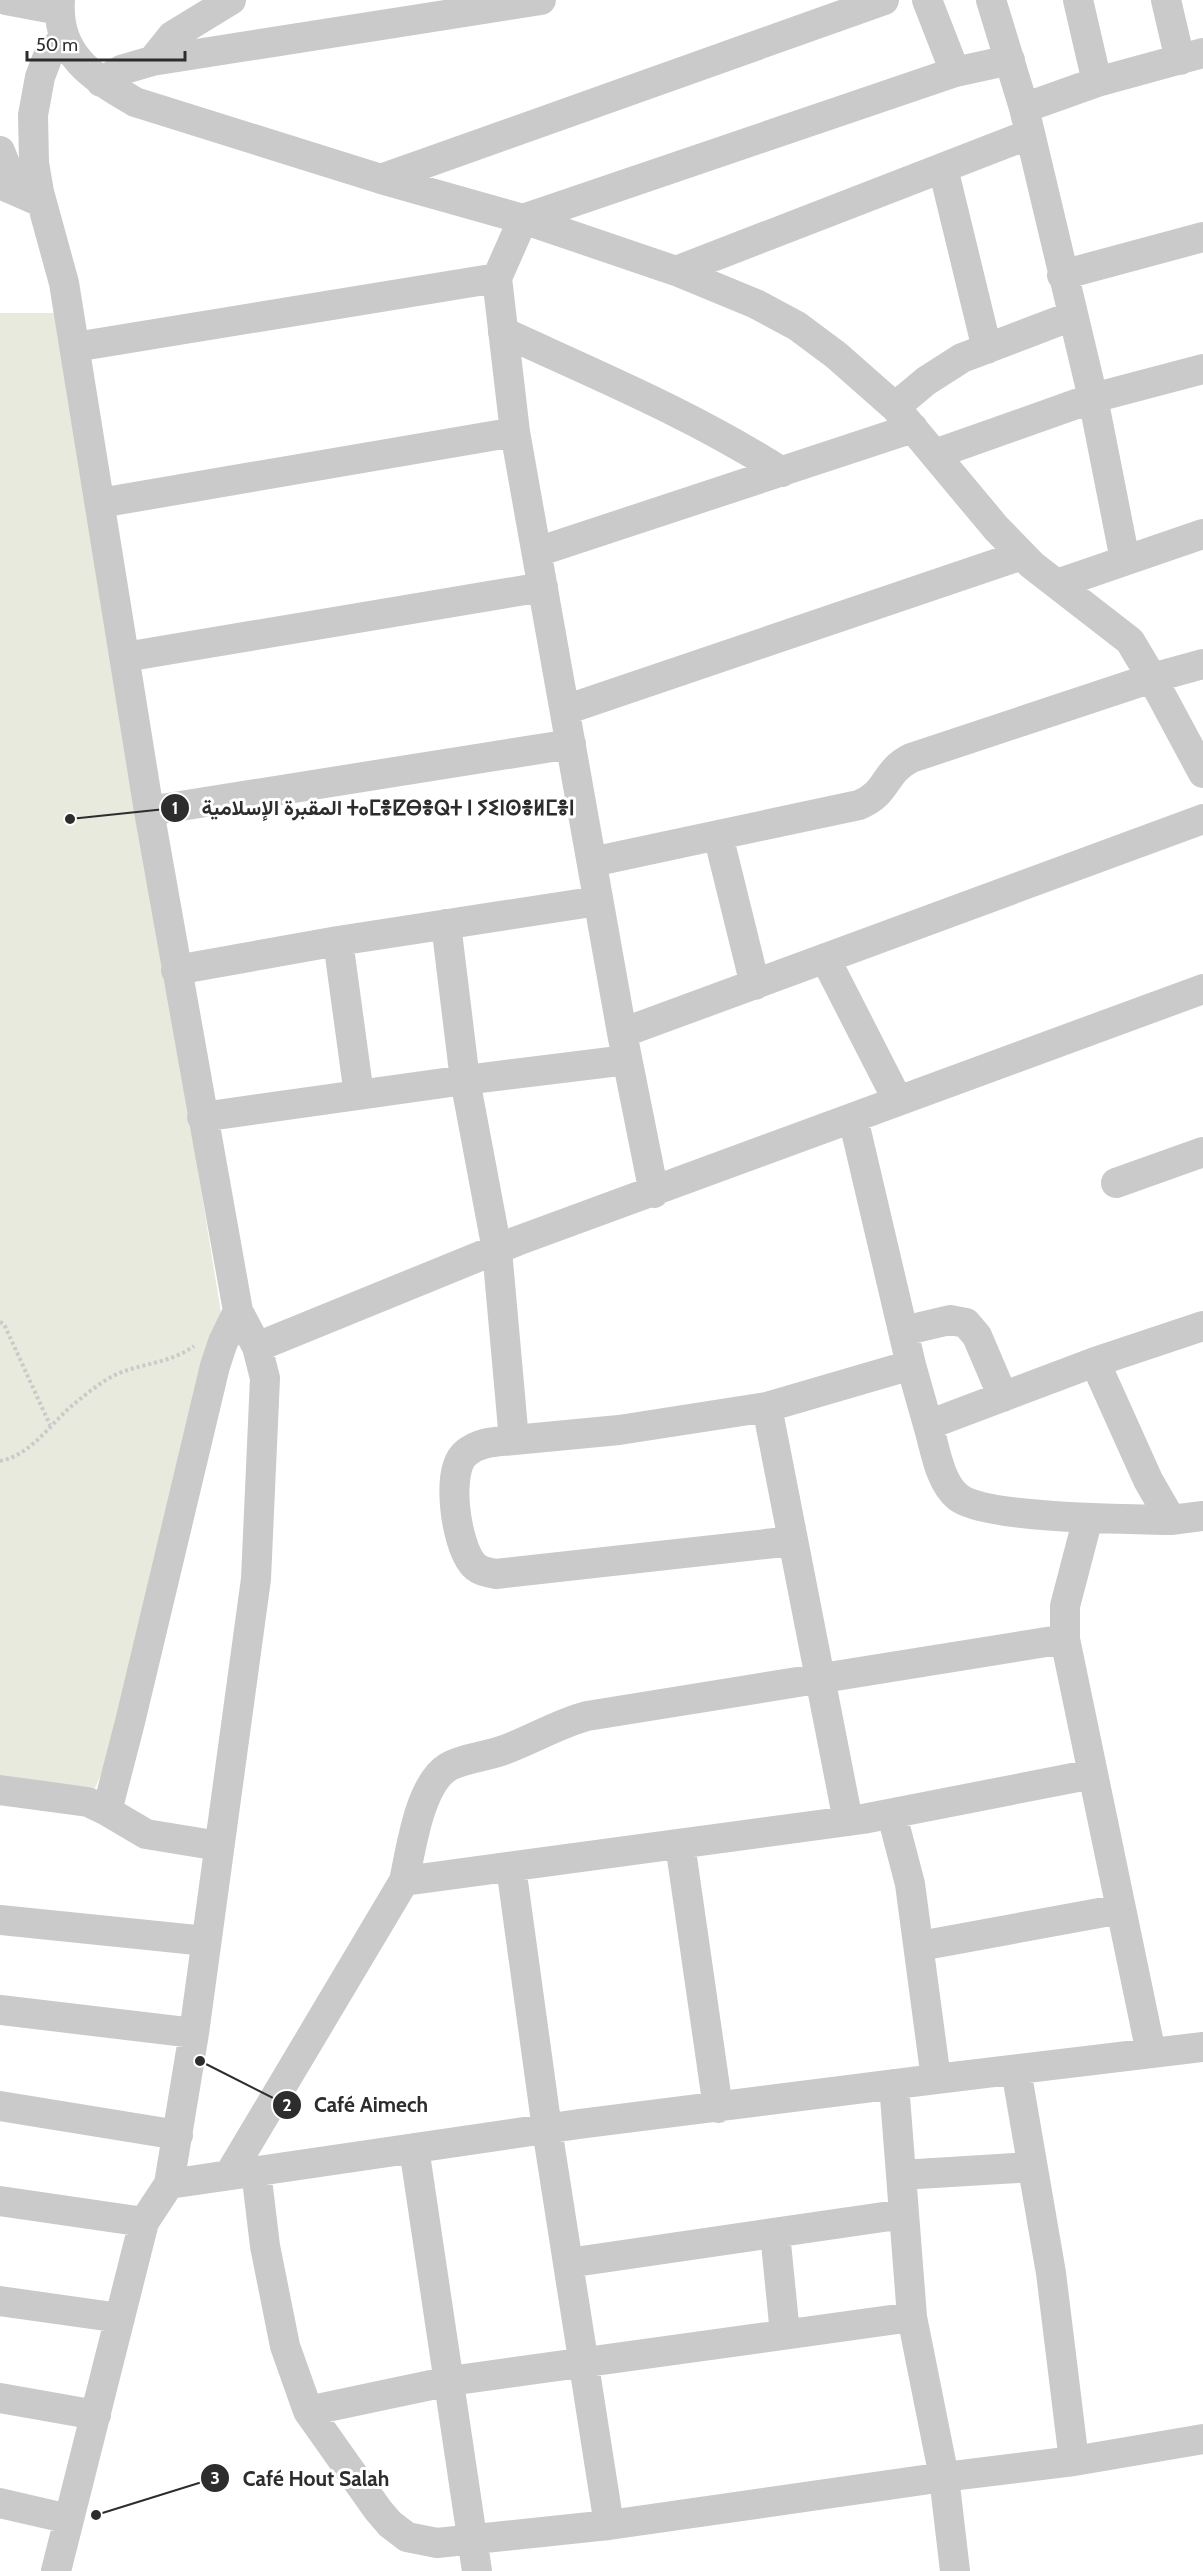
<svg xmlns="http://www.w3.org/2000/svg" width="1203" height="2571" font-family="Cabin,Vazirmatn,'Noto Sans Tifinagh',sans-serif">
	<rect width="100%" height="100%" fill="#fff"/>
	<path fill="#e7eadc" d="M0,313H59L223,1325L128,1715L95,1788L0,1777Z"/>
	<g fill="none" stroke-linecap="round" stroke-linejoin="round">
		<path stroke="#cacaca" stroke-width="4" stroke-dasharray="3 3" stroke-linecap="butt" d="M0,1322L4,1324L50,1425
			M0,1461C33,1455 53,1419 79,1400C90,1391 104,1380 117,1374C143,1363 171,1363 194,1346"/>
		<path stroke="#cacaca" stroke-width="30" d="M6,0L59,10
			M60,0C56,56 93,77 135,102L381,179L523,219L676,271L756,304L797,326L836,355L895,407L996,528L1032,565L1130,641L1152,678L1203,773
			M927,0L955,72
			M991,0L1024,108L1093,398L1125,560
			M1078,0L1097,82
			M1166,0L1180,60
			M152,61L172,36L231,0
			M101,82L121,70L152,61L541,0
			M1024,108L1097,82L1203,53
			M0,151L15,189
			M943,168L987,349
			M381,179L884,0
			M0,184L41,202
			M676,271L1030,134
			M1062,275L1203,237
			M503,332C597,375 695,416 782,472
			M75,347L497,278
			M895,407L926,381L962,358L1072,316
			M935,454L1093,398L1203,369
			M100,503L515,432
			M537,552L913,428
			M1057,584L1203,534
			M125,657L543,587
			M565,710L1022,555
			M149,811L571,744
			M718,835L755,985
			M592,862L859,805C889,793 883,772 911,758L1152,678L1203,664
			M446,924L465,1080L497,1250L514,1440L619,1430L767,1407
			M338,941L359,1095
			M825,958L898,1101
			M176,970L338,941L598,901
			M622,1033L1203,819
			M202,1117L465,1080L627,1060
			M853,1118L911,1365L928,1425L1095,1362L1203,1326
			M1116,1183L1203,1152
			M654,1193L622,1033L515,432L497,278L523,219L955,72L1010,60
			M903,1331L950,1320L966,1323L977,1336L1003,1397
			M257,1347L517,1241L1203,989
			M1095,1362L1148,1480L1171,1520L1203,1516
			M928,1425C935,1447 939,1482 958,1497C985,1519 1130,1519 1171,1520
			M514,1440C497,1442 480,1441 466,1453C445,1470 456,1543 472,1563C478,1571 486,1572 496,1574L793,1541
			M1088,1518L1065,1606V1639L1151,2053
			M0,1790L88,1802L107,1811L130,1722L215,1366L223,1342L238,1311
			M107,1811L146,1834L219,1846
			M892,1815L910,1884L936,2079
			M848,1821L767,1407L911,1365
			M680,1844L718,2108
			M511,1867L547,2129L609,2525
			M404,1881C411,1850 419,1785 448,1767C464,1758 484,1757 501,1751C530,1741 557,1724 587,1716L1065,1639
			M0,1920L206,1941
			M920,1946L1121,1909
			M0,2010L194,2033
			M1016,2070L1051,2273L1074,2461
			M894,2084L912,2317L944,2477L955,2571
			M0,2106L178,2135
			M414,2148L477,2571
			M256,2171L265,2246L285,2346L308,2411L378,2510L390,2524L407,2537L437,2543L609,2525L944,2477L1074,2461L1203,2439
			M229,2175L404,1881L863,1819L1093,1774
			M901,2175L1032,2167
			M169,2184L579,2124L936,2079L1203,2047
			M0,2201L144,2222
			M775,2233L785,2334
			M568,2263L904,2214
			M0,2301L120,2318
			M0,2398L96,2415
			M308,2411L450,2381L912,2317
			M0,2503L69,2519
			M56,2571L144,2222L169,2184L194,2033L256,1579L265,1378L257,1347L238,1311L149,811L64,283L39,192L34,163L33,115L40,77L48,56L64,38"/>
	</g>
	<path fill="none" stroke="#2d2d2d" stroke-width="2" d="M70 819L175 808M200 2061L287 2105M96 2515L215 2478"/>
	<g fill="#2d2d2d" stroke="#fff" stroke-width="2">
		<circle cx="70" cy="819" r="6"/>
		<circle cx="200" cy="2061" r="6"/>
		<circle cx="96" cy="2515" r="6"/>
		<circle cx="175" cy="808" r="15"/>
		<circle cx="287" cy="2105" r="15"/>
		<circle cx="215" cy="2478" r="15"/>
	</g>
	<g font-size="18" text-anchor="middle" font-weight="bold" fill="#fff">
		<text x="175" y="814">1</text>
		<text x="287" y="2111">2</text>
		<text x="215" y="2484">3</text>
	</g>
	<g font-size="21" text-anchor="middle" font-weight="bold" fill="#2d2d2d" stroke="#fff" stroke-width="6" stroke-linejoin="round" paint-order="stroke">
		<text x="388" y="815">المقبرة الإسلامية ⵜⴰⵎⴻⵇⴱⴻⵕⵜ ⵏ ⵢⵉⵏⵙⴻⵍⵎⴻⵏ</text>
		<text x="371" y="2112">Café Aimech</text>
		<text x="316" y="2486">Café Hout Salah</text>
	</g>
	<path d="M27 51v9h158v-9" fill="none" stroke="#2d2d2d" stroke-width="3"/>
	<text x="36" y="51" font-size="18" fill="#2d2d2d" stroke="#ffffff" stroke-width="4.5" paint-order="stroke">50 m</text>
</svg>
